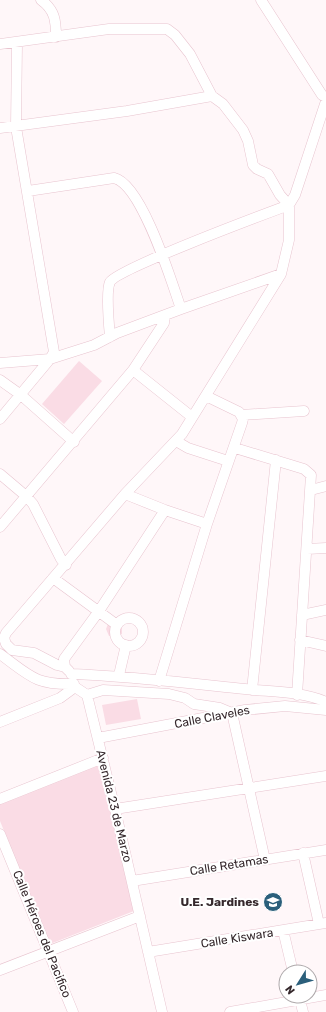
<svg xmlns="http://www.w3.org/2000/svg" width="326" height="1012" font-family="Rubik,sans-serif">
	<rect width="100%" height="100%" fill="#fff7f9"/>
	<path fill="#fadce5" d="M79,361L102,381L64,424L42,404Z
		M108,624L122,626V634L115,638L109,636L106,629Z
		M137,699L141,719L106,725L102,705Z
		M99,765L134,911L50,944L0,821V802Z"/>
	<g fill="none" stroke-linecap="round" stroke-linejoin="round">
		<defs>
			<path id="minor" d="M41,0C55,10 56,21 56,37
				M261,0L322,95L326,97
				M0,44L109,29H167L175,35L190,54L212,96L223,104L243,130L248,141L253,165L257,169L268,174L280,195L289,205C265,214 117,269 110,282C106,290 109,326 110,337
				M0,128L127,111L212,96
				M28,191L114,178C142,184 172,283 181,309
				M0,363L50,359L54,352L16,127L17,43
				M133,370L192,417
				M0,380L21,395L74,442
				M241,415L304,411
				M0,419L50,359L94,345L117,333L181,309L281,274L289,240V205L295,195L326,101
				M176,441L188,448L228,461
				M235,448L304,469L311,475L297,695
				M0,474L26,496L33,504L61,559L66,565
				M311,490L326,486
				M125,494L165,510L207,524
				M0,527L133,370L164,323V316
				M307,549L326,548
				M53,578L117,625
				M302,615L326,610
				M115 632a14 14 0 1 1 28 0a14 14 0 1 1-28 0Z
				M300,640L326,646
				M0,654C30,676 35,685 74,684
				M65,667L57,665L34,653L12,650L6,644L4,638L6,633L125,494L182,434L281,274
				M69,671L65,667L64,659L99,611L165,510
				M71,674C129,676 187,683 245,689C270,692 302,691 326,702
				M119,675L126,645
				M159,681L207,524L242,423L243,419L239,412L206,396
				M252,690L276,460
				M87,695L103,690L169,694L185,698L194,704L220,708L232,713L265,860
				M0,722L60,698L75,687L87,695L115,809L162,1012
				M98,738L245,710L285,706L326,710
				M0,799L103,758
				M115,809L326,776
				M0,834L73,1012
				M303,853L319,924
				M132,881L326,850
				M283,930L293,972
				M148,952L326,923
				M0,970L140,916
				M299,996L303,1012
				M230,1012L326,995"/>
		</defs>
		<use href="#minor" stroke="#e8c4cf" stroke-width="11"/>
		<use href="#minor" stroke="#fff" stroke-width="10"/>
	</g>
	<defs>
		<symbol id="school-disc" viewBox="-11 -11 22 22"><circle r="9.5" fill="#2b5f7b" stroke="#fff"/><path d="M0-5L7-2L0 1L-7-2ZM-4 1L0 2.5L4 1V4Q0 6-4 4Z" fill="#fff"/></symbol>
	</defs>
	<g fill-rule="evenodd">
		<use href="#school-disc" x="262" y="891" width="22" height="22"/>
	</g>
	<g text-anchor="middle" stroke-width="4" stroke-linejoin="round" paint-order="stroke">
		<g font-size="12" fill="#35282c" stroke="#fff">
			<text transform="translate(212 717) rotate(-11)" y="4">Calle Claveles</text>
			<text transform="translate(114 806) rotate(76)" y="4">Avenida 23 de Marzo</text>
			<text transform="translate(229 865) rotate(-9)" y="4">Calle Retamas</text>
			<text transform="translate(42 934) rotate(68)" y="4">Calle Héroes del Pacifico</text>
			<text transform="translate(237 938) rotate(-9)" y="4">Calle Kiswara</text>
		</g>
		<g font-size="12" font-weight="bold" fill="#35282c" stroke="#fff" text-anchor="end">
			<text x="259" y="906">U.E. Jardines</text>
		</g>
	</g>
	<g transform="translate(298 984) rotate(233)"><circle r="19" fill="#ffffff" stroke="#aea9ab"/>
	<path d="M0-3L7 15L0 10L-7 15Z" fill="#2b5f7b"/>
	<text y="-6" font-size="11" font-weight="bold" text-anchor="middle" fill="#35282c">N</text>
	</g>
</svg>
